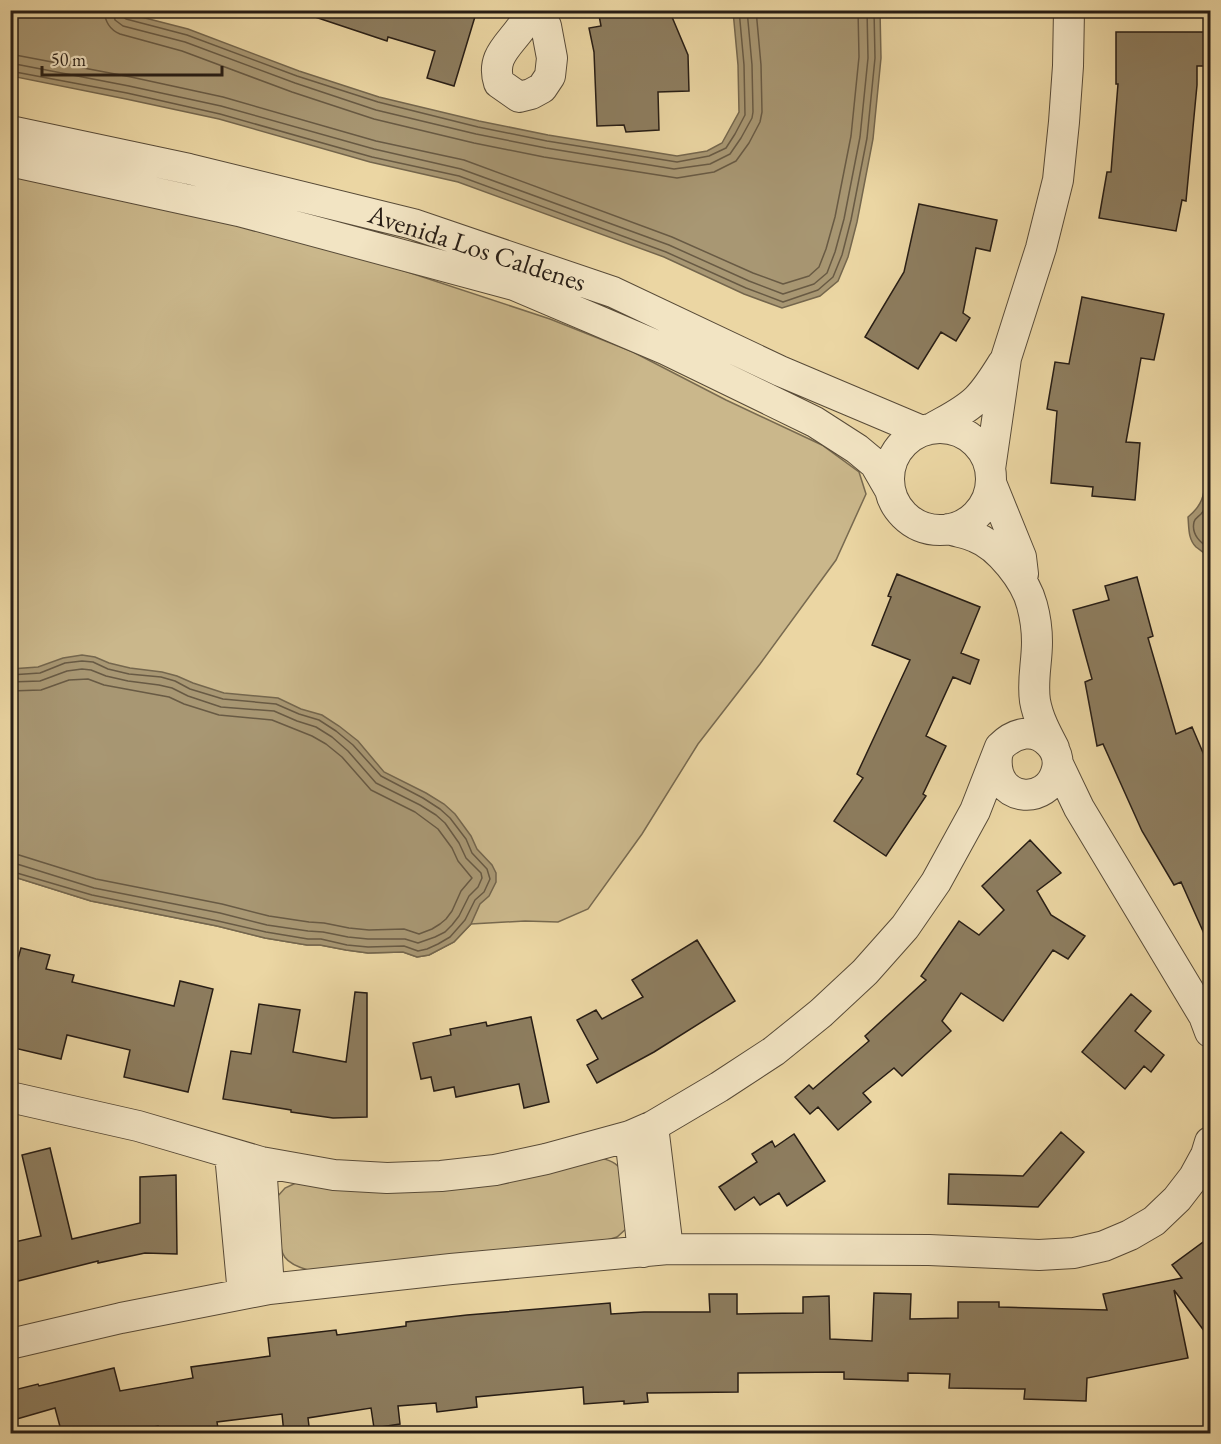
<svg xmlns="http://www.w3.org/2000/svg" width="1221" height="1444" font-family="'EB Garamond',serif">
	<rect width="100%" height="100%" fill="#ebd6a3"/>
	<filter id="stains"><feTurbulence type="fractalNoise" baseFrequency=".00333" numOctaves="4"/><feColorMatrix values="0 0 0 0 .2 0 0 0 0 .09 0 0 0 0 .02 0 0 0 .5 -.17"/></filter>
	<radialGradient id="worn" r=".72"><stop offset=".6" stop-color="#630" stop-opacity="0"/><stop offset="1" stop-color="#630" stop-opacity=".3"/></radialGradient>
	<path fill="#cab78b" stroke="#786a50" stroke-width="1.5" d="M10,175L139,201L362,257L550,319L633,352L726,400L822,445L859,472L866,494L836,560L760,664L698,744L642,834L588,909L558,922L525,921L471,924L454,942L429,955L417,957L403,952L368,953L346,950L320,945H307L265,938L217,926L91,901L11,876Z
		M597,1158C610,1159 616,1163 625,1173L626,1229L617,1237L604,1241L308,1270C284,1263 280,1256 279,1231C278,1220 278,1208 277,1197L285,1188L298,1182Z"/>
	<path fill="#a89773" stroke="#74664d" stroke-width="1.5" d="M114,10L188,29L299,71L379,97L479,121L548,135L677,156L707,151L722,143L739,112L738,65L733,11H880L881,58L873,139L857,222L848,257L838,281L820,296L782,308L744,294L664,257L458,182L370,162L219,119L126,99L11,76V11Z
		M1210,379V561C1207,553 1202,552 1196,547C1188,539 1189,528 1188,517C1199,508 1203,500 1205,486L1206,406Z
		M82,655L95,657L109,663L130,668L162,672L177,676L193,683L224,693L278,698L301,709L322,715L339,726L358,741L384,772L426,793L444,804L455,814L471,836L477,849L492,865L496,873V882L489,896L480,904L471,924L454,942L429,955L417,957L403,952L368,953L346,950L320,945H307L265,938L217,926L91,901L11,876V669L38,667L63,658Z"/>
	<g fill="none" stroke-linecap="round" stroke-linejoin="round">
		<path stroke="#685a44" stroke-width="1.5" d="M104,10C105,22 110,30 120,34L182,51L292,92L374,119L474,143L544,157L677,178L714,172L736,161L749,143L760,122L762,112L761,65L756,10
			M113,10L115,20L123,26L185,42L295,83L376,110L476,134L546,148L674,169L710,164L730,154L741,138L752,118L753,112L752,65L747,10
			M121,10L122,16L126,19L187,35L297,76L378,102L478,127L547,141L677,162L709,156L726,148L735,134L745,115L744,65L739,10
			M10,54L131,77L223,97L376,141L464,160L672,237L753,273L783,284L809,276L819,267L826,249L835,217L851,136L859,57L858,10
			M10,63L129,86L221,106L374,149L461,169L669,245L749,281L783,294L814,284L827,273L835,252L844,219L860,137L868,58L867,10
			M10,71L127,93L220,114L372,157L459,176L666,252L746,288L783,302L818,290L833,277L842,255L851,220L867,138L875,58L874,10
			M1210,492C1209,500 1206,508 1201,514C1198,517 1195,518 1194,522C1191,535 1201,543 1210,549
			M10,675L40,673L65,663L82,661L93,662L108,669L129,674L161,677L175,681L190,689L223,699L276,704L299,714L319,720L336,731L353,745L381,776L423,798L440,809L450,818L466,839L472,853L487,869L490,879L484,892L475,900L465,920L450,937L438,944L427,949L418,951L404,946L368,947L347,945L321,939H308L266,932L218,921L92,895L10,871
			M10,682L40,681L67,671L82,669L91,670L106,676L128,681L159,685L172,688L188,696L221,707L274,711L297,721L316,727L332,737L348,751L376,783L420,805L436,815L445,823L459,843L466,858L481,873L482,878L478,887L469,896L459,916L452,925L445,932L435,937L418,943L405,939H368L348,937L323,932L308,931L267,925L220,913L94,888L17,864L10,863
			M10,691L41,690L69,680L88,679L104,685L169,697L184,704L219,715L272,720L312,736L326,744L342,757L371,790L415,812L438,829L452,848L458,861L472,878L461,891L452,911L446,919L440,924L432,929L419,934L404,929L369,930L349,928L324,923L309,922L269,916L222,904L96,879L19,855L10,854"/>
	</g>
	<path fill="#8d7d5f" stroke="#271d15" stroke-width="1.5" d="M307,10H477L454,86L427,78L435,51L388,37L387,41L306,14Z
		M598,10H654L657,17H672L688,55L689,91L658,92L659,130L626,132L624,125L597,126L594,52L589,28L601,26Z
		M1116,32H1207V66H1197V85L1186,201L1182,200L1176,231L1099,218L1107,172H1111L1118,84H1116Z
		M919,204L997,220L990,251L976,248L963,313L970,318L956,341L941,332L918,369L865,337L904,272Z
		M1082,297L1164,314L1154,360L1141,358L1126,442L1140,443L1135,500L1092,496L1093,487L1051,483L1057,411L1047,409L1055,362L1069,364Z
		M897,574L980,607L961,653L979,660L970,684L953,677L926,736L946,746L923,794L926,796L886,856L834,821L863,778L857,774L910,660L872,645L891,597L888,596Z
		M1137,577L1153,636L1148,638L1176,734L1192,727L1210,769V947L1181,882L1174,885L1142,831L1103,744L1097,746L1085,682L1092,679L1073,610L1109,600L1105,586Z
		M1030,840L1061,873L1037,891L1051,915L1085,936L1068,959L1053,950L1003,1021L961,993L942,1021L951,1031L902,1076L894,1068L863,1093L871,1102L838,1130L818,1107L810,1114L795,1097L809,1085L813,1089L869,1041L865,1036L926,980L921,976L959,921L979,935L1004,910L982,886Z
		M697,940L735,1001L654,1052L597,1083L587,1065L598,1059L577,1020L596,1010L602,1019L643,997L632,980Z
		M21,948L50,955L46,969L74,975L72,982L174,1006L180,981L213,989L188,1092L124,1077L130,1050L67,1035L61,1059L10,1047V960L17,962Z
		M355,992L367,993V1117L333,1118L291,1112V1110L223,1099L231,1051L251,1054L259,1004L300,1010L293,1052L346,1062Z
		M1131,994L1151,1011L1135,1031L1164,1055L1151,1072L1144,1066L1125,1089L1082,1052Z
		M531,1017L549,1102L524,1108L519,1084L456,1097L454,1087L434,1091L431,1077L421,1079L413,1043L451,1035L450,1029L486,1022L487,1026Z
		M1061,1132L1084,1152L1038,1207L948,1204L949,1174L1023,1176Z
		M794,1134L825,1181L787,1206L779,1193L760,1205L754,1197L735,1210L719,1187L757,1162L752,1154L772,1141L775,1147Z
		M50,1148L72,1239L140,1223V1177L176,1175L177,1254L145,1253L98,1263V1261L18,1281L10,1249V1243L41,1236L22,1155Z
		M1210,1237V1339L1174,1290L1188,1358L1087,1378L1086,1401L1024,1399L1025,1389L949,1388L950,1374L908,1373V1381L844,1379V1372L738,1373V1392L647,1393L648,1402L624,1404V1401L584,1404L583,1387L476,1397L477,1407L437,1412L436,1403L398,1406L400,1424L374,1428L371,1408L308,1418L310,1434H284L282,1414L217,1422L219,1434H159L158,1426L127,1434H62L55,1408L10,1421V1391L38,1384L39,1386L114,1368L120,1391L193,1378L191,1367L270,1356L268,1338L336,1330L337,1335L406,1326V1322L467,1315L610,1303L611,1314L644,1312H710L709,1294H737V1314L803,1313V1297L829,1296L830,1339L872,1341L874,1293L911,1294L910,1319L958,1318V1302H999V1307L1107,1310L1103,1294L1182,1278L1172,1265Z"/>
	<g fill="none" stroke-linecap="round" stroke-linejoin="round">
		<defs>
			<path id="minor" d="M530,10C527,16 525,22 521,28C507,47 491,58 499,83L519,97L531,94L542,88L550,76L552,58L546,26L536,10
				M10,131L189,169L413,224L613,292L780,371L922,431
				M10,161L239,211L514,285L667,350L815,422L857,449L875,464L890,490
				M889 479a51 51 0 1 1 102 0a51 51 0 1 1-102 0Z
				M931,429C946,420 964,412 977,399C987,389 995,376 1003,363
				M990,469L1006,358L1041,248L1058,180L1064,122L1068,66L1069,10
				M991,483L1021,557L1023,574
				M949,529C957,532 967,533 975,537C999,546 1026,581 1032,605C1035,616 1037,631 1037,642C1037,663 1032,680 1035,701C1038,718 1046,733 1054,748
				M1058,764L1079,808L1204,1016L1210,1032
				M10,1097L138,1126L261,1162L334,1175L387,1178L441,1176L495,1170L546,1159L630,1136L653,1126L719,1087L774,1051L821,1013L865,972L905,927L936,882L975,811L1000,747C1014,733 1034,727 1049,743C1056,750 1059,760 1057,769C1049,807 992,803 997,756
				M653,1126L668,1249
				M630,1136L643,1252
				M230,1154L243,1294
				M261,1162L269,1289
				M10,1344L121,1318L269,1289L451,1269L668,1249L929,1250L1039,1255L1074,1253L1104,1246L1130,1235L1154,1221L1177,1199L1194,1177L1206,1155L1210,1142"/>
		</defs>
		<use href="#minor" stroke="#584b38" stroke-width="32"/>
		<use href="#minor" stroke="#f2e4c3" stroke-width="30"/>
	</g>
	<g text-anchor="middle" stroke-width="4.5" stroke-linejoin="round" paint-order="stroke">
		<g font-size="27" fill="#271d15" stroke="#f2e4c3">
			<text transform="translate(477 248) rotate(18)" y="9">Avenida Los Caldenes</text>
		</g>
	</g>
	<rect width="1221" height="1444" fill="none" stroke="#ebd6a3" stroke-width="36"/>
	<rect x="12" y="12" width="1197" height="1420" fill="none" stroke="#271d15" stroke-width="3"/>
	<rect x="18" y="18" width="1185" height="1408" fill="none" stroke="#271d15" stroke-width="1.5"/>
	<path d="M42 66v9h180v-9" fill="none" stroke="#271d15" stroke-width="3"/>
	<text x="51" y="66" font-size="18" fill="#271d15" stroke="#f2e4c3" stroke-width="4.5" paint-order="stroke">50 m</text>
	<rect width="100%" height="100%" filter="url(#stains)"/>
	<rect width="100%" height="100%" fill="url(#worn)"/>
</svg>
